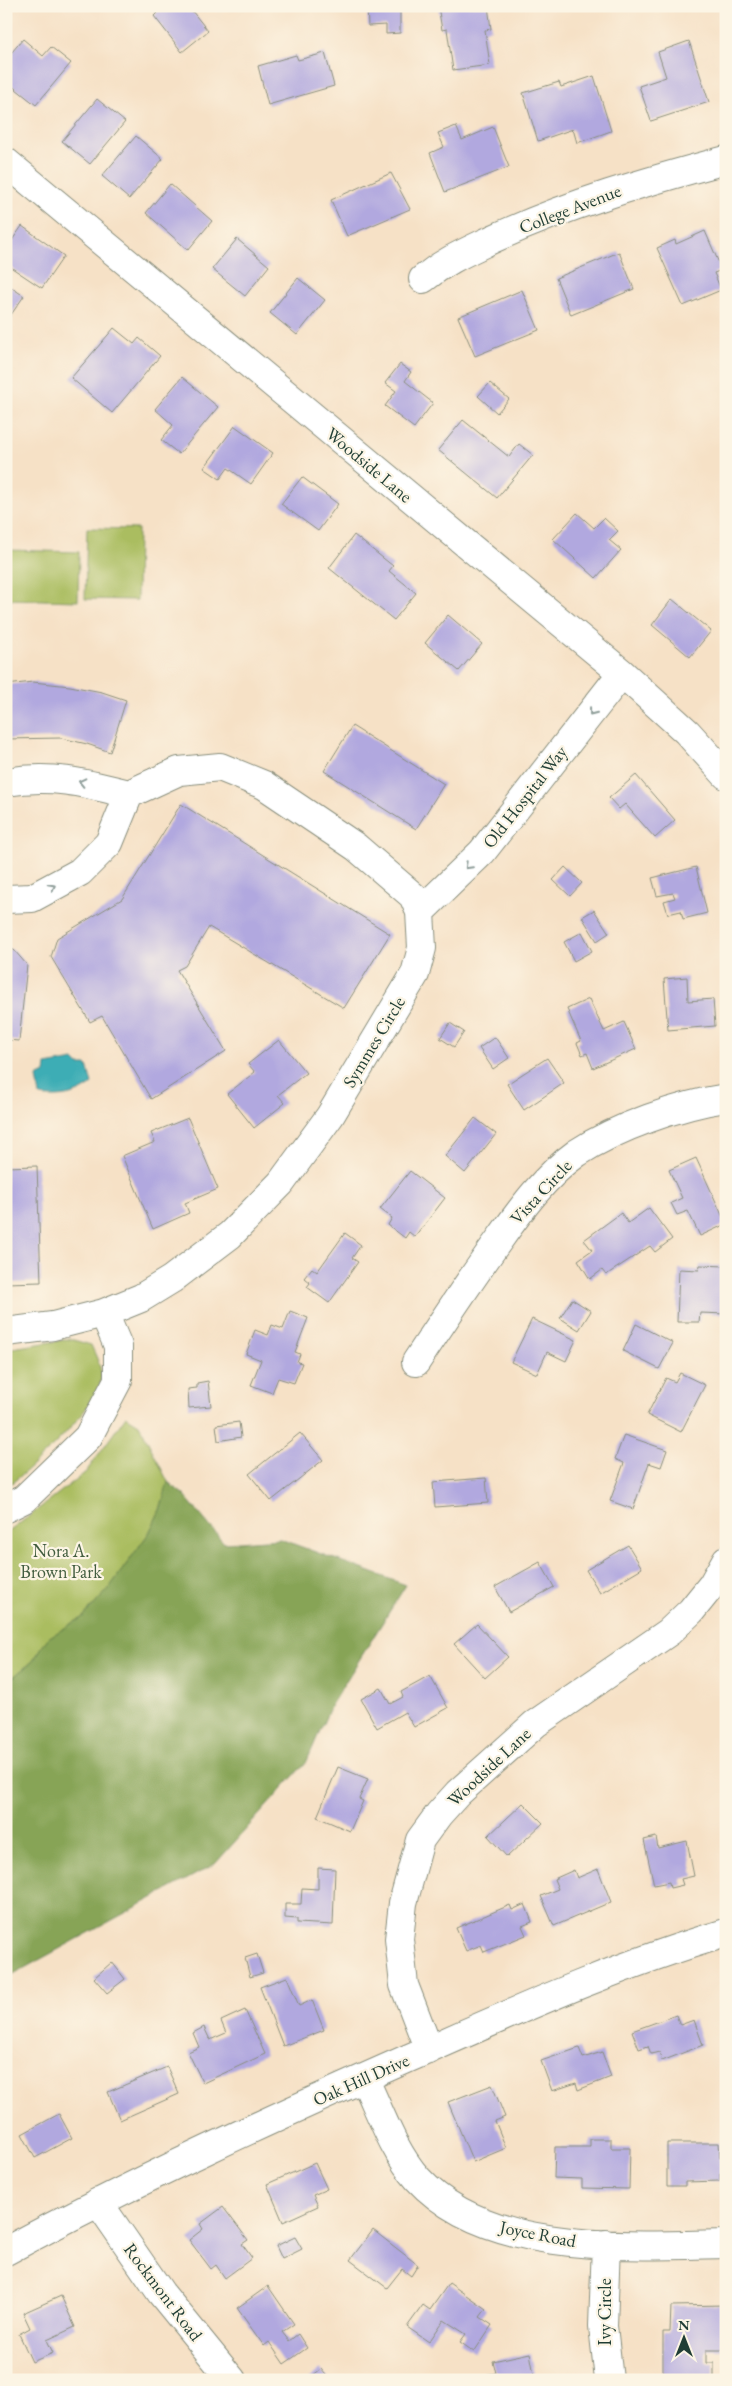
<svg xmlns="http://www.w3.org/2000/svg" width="732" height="2386" font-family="'EB Garamond',serif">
	<rect width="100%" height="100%" fill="#fcf5e5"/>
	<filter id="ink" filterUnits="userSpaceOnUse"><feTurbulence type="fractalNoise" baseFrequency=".02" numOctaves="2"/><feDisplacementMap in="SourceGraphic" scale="10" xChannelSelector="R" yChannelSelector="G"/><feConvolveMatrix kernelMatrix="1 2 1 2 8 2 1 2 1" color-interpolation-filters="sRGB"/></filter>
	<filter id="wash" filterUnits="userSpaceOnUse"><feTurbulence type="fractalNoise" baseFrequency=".0096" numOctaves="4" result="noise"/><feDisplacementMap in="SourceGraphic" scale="20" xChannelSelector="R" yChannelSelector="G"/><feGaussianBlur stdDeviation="1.12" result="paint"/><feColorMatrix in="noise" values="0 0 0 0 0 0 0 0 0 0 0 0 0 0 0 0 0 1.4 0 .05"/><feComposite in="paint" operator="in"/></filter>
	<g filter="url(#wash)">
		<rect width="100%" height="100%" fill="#f6e1c6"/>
		<path fill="#aabd60" stroke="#647d4a" d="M87,528L138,529L137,600L85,599Z
			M6,550L79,552L78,601L6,599Z
			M70,1339L91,1345C97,1359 104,1370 100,1385C92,1411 29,1472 6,1487V1349Z
			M126,1416L139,1424L168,1482L160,1510L149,1533L107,1591L83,1617L48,1638L33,1661L6,1683V1534L86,1472Z"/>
		<path fill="#87a456" stroke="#537045" d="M168,1482L184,1495L224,1543L280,1539L406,1585L331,1705L307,1761L215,1864L6,1978V1683L33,1661L48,1638L83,1617L107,1591L149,1533L160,1510Z"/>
		<path fill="#3cadb5" stroke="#2e7574" d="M74,1060L79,1065H87L92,1084C77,1096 59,1099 40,1096L37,1077L45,1073L46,1065Z"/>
		<g id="blocks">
			<path fill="#b1a8df" d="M152,6H188L208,31L182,52L154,16L157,13Z
				M367,6H400V33L386,34V25L368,26Z
				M438,6H488L491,29L485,30L490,65L453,70L447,29L442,30Z
				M23,39L43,56L51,47L71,63L36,105L6,81V59Z
				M689,41L709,102L651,121L639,86L666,77L658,52Z
				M325,53L334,86L268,105L258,66L296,55L298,60Z
				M594,76L611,131L577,143L573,129L538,141L523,93L559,82L561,87Z
				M97,99L125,122L90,164L62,141Z
				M456,126L462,140L493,127L509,167L445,192L430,153L444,147L438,133Z
				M136,136L163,159L129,199L102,176Z
				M391,173L410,209L347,236L331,200Z
				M170,184L212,221L188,250L146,213Z
				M22,226L64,256L42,288L6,264V249Z
				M705,231L722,270L714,273L721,290L683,306L657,248L675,240L676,244Z
				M237,239L269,266L245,296L212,269Z
				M619,252L634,289L571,315L556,278Z
				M298,278L325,300L297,335L270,313Z
				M6,284L24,296L6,322Z
				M522,290L539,330L475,356L458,317Z
				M114,328L134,344L139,338L160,356L112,413L71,378Z
				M400,364L411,372L405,381L433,403L414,428L385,406L396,391L385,383Z
				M182,377L218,407L179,454L161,440L173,425L155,409Z
				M490,383L509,399L497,413L478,396Z
				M463,420L509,457L519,444L533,455L497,498L438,450Z
				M235,426L273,453L251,484L228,468L220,479L204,468Z
				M302,477L338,504L318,531L281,504Z
				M577,513L594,528L604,518L618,531L609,540L621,550L596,578L553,539Z
				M354,535L393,566L389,571L416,593L394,620L329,568Z
				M672,599L711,631L690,657L652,625Z
				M448,615L482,644L459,671L425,643Z
				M33,682L70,686L102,692L126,700L110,752L87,744L61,738L6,739V685Z
				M352,726L444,784L416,829L324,771Z
				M636,775L675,820L655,838L625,804L619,809L609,798Z
				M181,804L390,934L344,1008L209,927L185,966L177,970L226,1051L151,1099L102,1016L90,1022L51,957L57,938L122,899Z
				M565,867L582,883L570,896L553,880Z
				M696,867L707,913L683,919L681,911L668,914L664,901L675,898L673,893L657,896L652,878Z
				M594,910L609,933L597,941L582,917Z
				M582,932L592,951L574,961L564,942Z
				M6,949L14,950L27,965L19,1041L6,1040Z
				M687,977L688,1001L713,999L715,1026L668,1030L664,979Z
				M589,999L604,1031L624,1022L636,1049L593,1068L587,1053L582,1055L577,1043L581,1041L567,1009Z
				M450,1023L464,1032L454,1047L440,1038Z
				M495,1037L509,1058L493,1069L479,1048Z
				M279,1040L306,1073L278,1095L285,1103L254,1128L227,1094L255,1072L248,1064Z
				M547,1058L564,1083L524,1110L507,1084Z
				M188,1118L218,1189L185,1203L189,1213L153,1229L122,1156L155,1142L151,1133Z
				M475,1118L496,1134L465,1173L445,1156Z
				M696,1158L726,1224L700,1236L688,1211L677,1215L671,1203L682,1198L669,1170Z
				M37,1166L41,1282L6,1283V1167Z
				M410,1171L445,1198L415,1237L409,1232L405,1238L388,1225L392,1218L380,1209Z
				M649,1208L672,1239L655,1252L650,1246L606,1275L602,1270L590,1279L578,1260L592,1250L584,1240L621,1213L628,1223Z
				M345,1233L361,1245L352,1258L358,1262L329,1303L307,1287L310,1283L304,1278L312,1268L317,1272Z
				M700,1265L726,1266V1314L700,1313L699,1322H677L679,1269L699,1270Z
				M572,1299L591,1311L579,1330L560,1318Z
				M290,1311L308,1318L295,1352L300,1354L297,1362L302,1363L294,1383L278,1378L272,1393L251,1385L261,1360L246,1354L255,1330L268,1335L272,1325L283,1329Z
				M532,1319L576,1340L566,1361L547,1352L537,1374L511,1362Z
				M636,1324L673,1343L659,1369L623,1351Z
				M680,1373L705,1385L681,1432L647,1415L666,1378L675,1382Z
				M208,1381L211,1406L189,1408L188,1389L197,1388V1383Z
				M239,1422L241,1437L218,1441L216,1425Z
				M300,1433L323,1460L271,1501L249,1474Z
				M624,1435L667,1450L661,1467L649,1463L633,1509L610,1501L624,1463L615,1459Z
				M486,1478L488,1503L435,1507L433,1482Z
				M628,1545L642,1568L600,1593L586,1570Z
				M540,1562L554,1587L509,1612L495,1587Z
				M477,1624L508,1657L485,1678L454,1644Z
				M430,1676L448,1708L414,1727L405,1712L377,1728L361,1699L381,1688L390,1704L403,1697L401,1692Z
				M338,1767L368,1779L359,1799L363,1801L350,1831L317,1817Z
				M523,1803L543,1823L507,1857L488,1836Z
				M656,1837L658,1848L687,1841L694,1876L681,1879L683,1885L670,1888L669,1882L654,1885L644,1840Z
				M318,1868L335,1869L333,1925L297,1923V1919L285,1918V1904H301L302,1888L318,1889Z
				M598,1869L611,1902L554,1926L541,1896L558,1889L554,1879L574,1870L577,1878Z
				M525,1904L532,1922L522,1926L526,1935L484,1952L481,1945L466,1951L456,1928L510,1905L512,1910Z
				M257,1954L263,1973L250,1977L245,1958Z
				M112,1962L125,1979L107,1993L94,1978Z
				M287,1977L299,2006L312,2000L324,2030L283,2046L260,1987Z
				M245,2010L265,2054L203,2083L188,2052L199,2047L193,2033L204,2027L210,2040L226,2033L221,2021Z
				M676,2015L680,2025L694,2020L703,2045L662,2061L659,2052L651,2054L648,2046L639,2049L632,2031Z
				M579,2048L583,2058L602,2052L611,2077L578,2090L576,2083L552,2091L541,2061Z
				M167,2067L179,2094L120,2120L108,2092Z
				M492,2085L505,2117L495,2121L506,2148L473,2162L448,2102Z
				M59,2114L72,2138L35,2158L22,2134Z
				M590,2139H611V2148H630L629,2189L582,2188V2179L554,2178L555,2147H590Z
				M667,2143H719L720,2157H726V2173H720V2181L685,2182V2186H667Z
				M315,2163L327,2189L313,2195L318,2206L283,2222L267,2184Z
				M223,2207L248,2240L242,2244L252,2258L225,2278L216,2265L211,2269L189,2240L203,2229L200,2224Z
				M373,2230L418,2265L411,2276L402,2269L387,2288L350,2260Z
				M295,2237L302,2249L282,2259L276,2246Z
				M449,2283L486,2309L480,2317L492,2325L474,2352L460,2342L466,2334L444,2320L429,2342L407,2327L423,2305L430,2310Z
				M268,2286L294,2324L282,2332L289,2341L298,2334L307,2348L284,2364L269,2342L264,2346L237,2308Z
				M61,2296L75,2327L47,2340L53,2353L32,2362L19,2334L30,2328L23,2313Z
				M726,2305V2350H706V2363H714V2380H663V2332H670L671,2306Z
				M530,2353L535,2380H484L483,2375L496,2373L493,2361Z
				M321,2369L330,2380H307Z"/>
		</g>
	</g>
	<g filter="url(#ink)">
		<use href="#blocks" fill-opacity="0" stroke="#8a8f7d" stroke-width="1"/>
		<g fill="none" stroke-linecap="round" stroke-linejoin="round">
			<defs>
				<path id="minor" d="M6,162L622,673L687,732L726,775
					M423,279C446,260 468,251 495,238C569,204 647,181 726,160
					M6,782C52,774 85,783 129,794
					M6,899L32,898L80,872L109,843L129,794L179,771L220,767L264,785L356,847L413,896L420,912L422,948L415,974L330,1116L281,1183L230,1235L172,1279L141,1298L104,1313L53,1326L6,1332
					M420,912L482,852L622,673
					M416,1362C443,1321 470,1280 499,1240C521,1209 545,1176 577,1153C617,1127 679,1105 726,1098
					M6,1508L24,1499L88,1437L118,1380V1346L104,1313
					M429,2050L404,1985L399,1939L403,1903L420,1840L439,1814L458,1793L535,1724L669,1632L691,1611L712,1585L726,1560
					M364,2078C380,2111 393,2151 418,2179C489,2256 630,2246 726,2244
					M98,2202L161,2293L232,2380
					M606,2244L603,2326L609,2380
					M6,2251C137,2180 273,2118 409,2058C514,2012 617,1965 726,1933"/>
			</defs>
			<use href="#minor" stroke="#8a8f7d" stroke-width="30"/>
			<use href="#minor" stroke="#fff" stroke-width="28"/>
		</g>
		<defs><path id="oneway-chevron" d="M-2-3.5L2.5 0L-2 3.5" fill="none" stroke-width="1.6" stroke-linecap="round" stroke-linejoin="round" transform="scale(1.25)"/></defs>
		<g stroke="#8f9e9a">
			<use href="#oneway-chevron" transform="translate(592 712) rotate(128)"/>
			<use href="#oneway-chevron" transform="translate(82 782) rotate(-167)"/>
			<use href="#oneway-chevron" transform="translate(468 866) rotate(135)"/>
			<use href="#oneway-chevron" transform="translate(52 887) rotate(-28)"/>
		</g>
	</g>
	<g text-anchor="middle" stroke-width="4.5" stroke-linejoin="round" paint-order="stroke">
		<g font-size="18" fill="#1f3d34" stroke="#fcf5e5">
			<text transform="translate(570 209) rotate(-21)" y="6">College Avenue</text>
			<text transform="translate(369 465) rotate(40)" y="6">Woodside Lane</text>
			<text transform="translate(525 797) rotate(-52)" y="6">Old Hospital Way</text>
			<text transform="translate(374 1042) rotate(-59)" y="6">Symmes Circle</text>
			<text transform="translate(541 1192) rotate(-47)" y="6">Vista Circle</text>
			<text transform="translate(489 1767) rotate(-43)" y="6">Woodside Lane</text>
			<text transform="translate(361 2080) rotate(-24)" y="6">Oak Hill Drive</text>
			<text transform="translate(538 2234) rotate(11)" y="6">Joyce Road</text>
			<text transform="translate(163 2292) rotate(53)" y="6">Rockmont Road</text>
			<text transform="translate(605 2312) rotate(-90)" y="6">Ivy Circle</text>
		</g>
		<g font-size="18" fill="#425d3f" stroke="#fcf5e5">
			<text x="61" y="1557">Nora A.<tspan x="61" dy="21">Brown Park</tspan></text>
		</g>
	</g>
	<rect width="732" height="2386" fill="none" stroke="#fcf5e5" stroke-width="25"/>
	<g transform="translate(684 2338)" stroke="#fcf5e5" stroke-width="4" paint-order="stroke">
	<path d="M0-4L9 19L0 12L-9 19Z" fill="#1f3d34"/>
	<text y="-8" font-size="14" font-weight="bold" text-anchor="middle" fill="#1f3d34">N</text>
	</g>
</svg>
